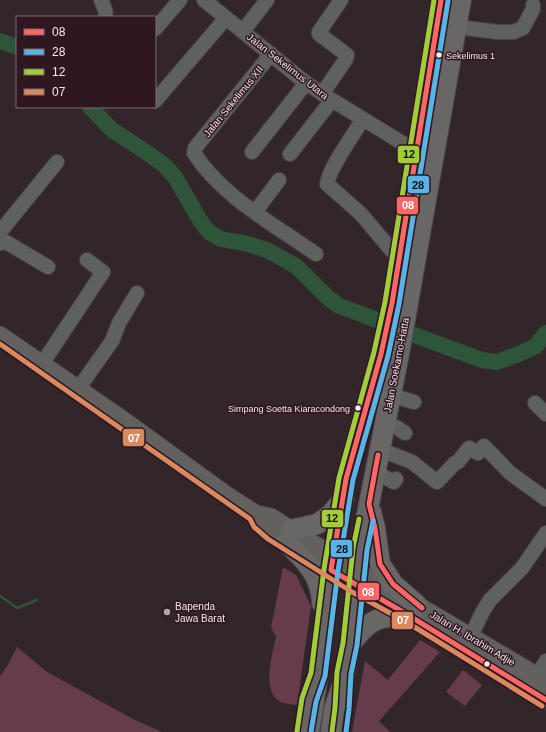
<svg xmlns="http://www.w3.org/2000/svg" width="546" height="732" font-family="Arial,sans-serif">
	<rect width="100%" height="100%" fill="#32262a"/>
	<path fill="#663c4d" d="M283,567L296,575L311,606L297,705C292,704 285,704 281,702C260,691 273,654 276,636L271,628Z
		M420,640L440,652L379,721L390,732H352L365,661L388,680Z
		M17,647L47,672L133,719L162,732H0V676L6,668Z
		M463,670L482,685L465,706L446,692Z"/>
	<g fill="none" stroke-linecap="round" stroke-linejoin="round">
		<path stroke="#2e5439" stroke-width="2.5" d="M0,596L17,608L37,600"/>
		<path stroke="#2e5439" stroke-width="16" d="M0,41L17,47
			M90,107L112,130L146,152L164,165L175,177L201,222L209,232L221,239L248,244L267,250L296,266L327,297L339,306L364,315L398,329L482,360L497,362L519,354L536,346L546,333"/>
		<defs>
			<path id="minor" d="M101,0C103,5 107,12 105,17
				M204,0L306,83L332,100L417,152
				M457,27L498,32H513L523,28L533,9V5
				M155,29L180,0
				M243,31L267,0
				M271,54L195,148L194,153C222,197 275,225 316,254
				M322,94L346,59L347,55L319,34V32L341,0
				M155,101L226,18
				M363,119C354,134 329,168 327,184L361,214L399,259
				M252,152L306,83
				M290,154L332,100
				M255,212L279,180
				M0,232L57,162
				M0,243L6,242L48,267
				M42,364L103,272L87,260
				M81,391L83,382L112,341L119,323L137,293
				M391,395L414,402
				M535,403L546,414
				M384,426L396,427L405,433
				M379,449L412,462L437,482L455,463L458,462L469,448L478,453L484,446L510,473L546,499
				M375,472L394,482L396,479
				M471,636L482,613L490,600L522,568L546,533
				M537,676L546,661"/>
			<path id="major" d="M0,335L119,417L225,494L256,514L271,517L357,571L417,605L546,681
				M256,514L259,522L264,526L286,542L356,586L412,617L457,646L546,700"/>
			<path id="highway" d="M371,512L375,528L380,564L393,584L417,605
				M291,530L317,524L329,516L344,499
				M286,542C305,560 321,575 322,603
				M350,644C361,631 371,618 389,617C396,617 404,618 412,617
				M309,732L318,675L331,570L346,479L354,449L381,354L392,303L441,0
				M331,732L334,710L343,683L350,644L360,549L399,354L461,0"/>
		</defs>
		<use href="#minor" stroke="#4d4246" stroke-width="16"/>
		<use href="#major" stroke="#4d4246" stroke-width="19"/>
		<use href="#highway" stroke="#4d4246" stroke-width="22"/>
		<use href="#minor" stroke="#5f615f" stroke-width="14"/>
		<use href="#major" stroke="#626160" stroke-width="17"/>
		<use href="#highway" stroke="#686766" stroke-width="20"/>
		<defs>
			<path id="bus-1" d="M441,0L392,303L381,354L346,479L331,570L403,612L546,700
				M378,455L369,504L375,528L380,564L393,584L422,608"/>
			<path id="bus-2" d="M311,732L316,702L325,676L338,571L353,480L388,356L399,304L448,1
				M346,732L349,709L351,674L357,645L367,550L373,521"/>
			<path id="bus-3" d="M297,731L302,698L311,673L324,569L339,478L374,352L385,302L434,0
				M332,731L335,708L337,672L343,643L353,548L359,519"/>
			<path id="bus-4" d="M0,344L250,519L254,527L268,539L352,592L408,623L542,706"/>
		</defs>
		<use href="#bus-1" stroke="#2e1720" stroke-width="8"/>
		<use href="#bus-2" stroke="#2e1720" stroke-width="8"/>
		<use href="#bus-3" stroke="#2e1720" stroke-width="8"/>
		<use href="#bus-4" stroke="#2e1720" stroke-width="8"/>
		<use href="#bus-1" stroke="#f66" stroke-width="5"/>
		<use href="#bus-2" stroke="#58b4e5" stroke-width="5"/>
		<use href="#bus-3" stroke="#a2cd3a" stroke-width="5"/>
		<use href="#bus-4" stroke="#d98860" stroke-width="5"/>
	</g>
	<g fill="#f8e7ed" stroke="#2e1720" stroke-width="1.5">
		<circle cx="439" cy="55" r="3.5"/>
		<circle cx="358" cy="408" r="3.5"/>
		<circle cx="487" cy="664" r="3.5"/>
	</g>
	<circle fill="#b3a3a9" stroke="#2e1720" stroke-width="1.5" cx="167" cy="612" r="4"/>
	<g text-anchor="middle" stroke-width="3" stroke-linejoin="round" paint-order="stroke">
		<g font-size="9" fill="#f8e7ed" stroke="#2e1720" text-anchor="start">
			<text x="446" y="59">Sekelimus 1</text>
			<text x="350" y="412" text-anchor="end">Simpang Soetta Kiaracondong</text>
		</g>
		<g font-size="10" fill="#f8e7ed" stroke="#2e1720">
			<text transform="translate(288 66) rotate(38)" y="4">Jalan Sekelimus Utara</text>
			<text transform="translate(233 101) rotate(-51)" y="4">Jalan Sekelimus XII</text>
			<text transform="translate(396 365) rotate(-79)" y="4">Jalan Soekarno-Hatta</text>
			<text transform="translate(473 638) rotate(31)" y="4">Jalan H. Ibrahim Adjie</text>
		</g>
		<g font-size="10" fill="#f8e7ed" stroke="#2e1720" text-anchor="start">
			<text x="175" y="610">Bapenda<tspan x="175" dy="12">Jawa Barat</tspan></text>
		</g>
	</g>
	<g stroke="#2e1720" stroke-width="1.5">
		<rect x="397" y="145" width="23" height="19" rx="4" fill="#a2cd3a"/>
		<rect x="407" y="175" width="23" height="19" rx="4" fill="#58b4e5"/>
		<rect x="396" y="196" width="23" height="19" rx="4" fill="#f66"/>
		<rect x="122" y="428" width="23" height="19" rx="4" fill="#d98860"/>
		<rect x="321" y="509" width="23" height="19" rx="4" fill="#a2cd3a"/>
		<rect x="330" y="539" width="23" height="19" rx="4" fill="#58b4e5"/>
		<rect x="357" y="582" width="23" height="19" rx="4" fill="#f66"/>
		<rect x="391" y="611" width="23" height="19" rx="4" fill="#d98860"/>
	</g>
	<g font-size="11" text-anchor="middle" font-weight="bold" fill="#fff">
		<text x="408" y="209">08</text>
		<text x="134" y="442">07</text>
		<text x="368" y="596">08</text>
		<text x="403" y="624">07</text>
	</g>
	<g font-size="11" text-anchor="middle" font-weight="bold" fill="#111">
		<text x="409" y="158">12</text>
		<text x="418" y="189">28</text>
		<text x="332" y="522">12</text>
		<text x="342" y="553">28</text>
	</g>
	<rect x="16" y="16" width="140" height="92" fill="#2e1720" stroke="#7f6a72"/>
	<rect x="24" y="29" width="20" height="6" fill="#ff6666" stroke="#7f6a72"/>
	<text x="52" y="36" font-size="12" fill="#f8e7ed">08</text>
	<rect x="24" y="49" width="20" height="6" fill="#58b4e5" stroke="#7f6a72"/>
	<text x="52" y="56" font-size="12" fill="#f8e7ed">28</text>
	<rect x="24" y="69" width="20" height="6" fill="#a2cd3a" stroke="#7f6a72"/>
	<text x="52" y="76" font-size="12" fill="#f8e7ed">12</text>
	<rect x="24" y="89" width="20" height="6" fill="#d98860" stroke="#7f6a72"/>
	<text x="52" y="96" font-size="12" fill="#f8e7ed">07</text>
</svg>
